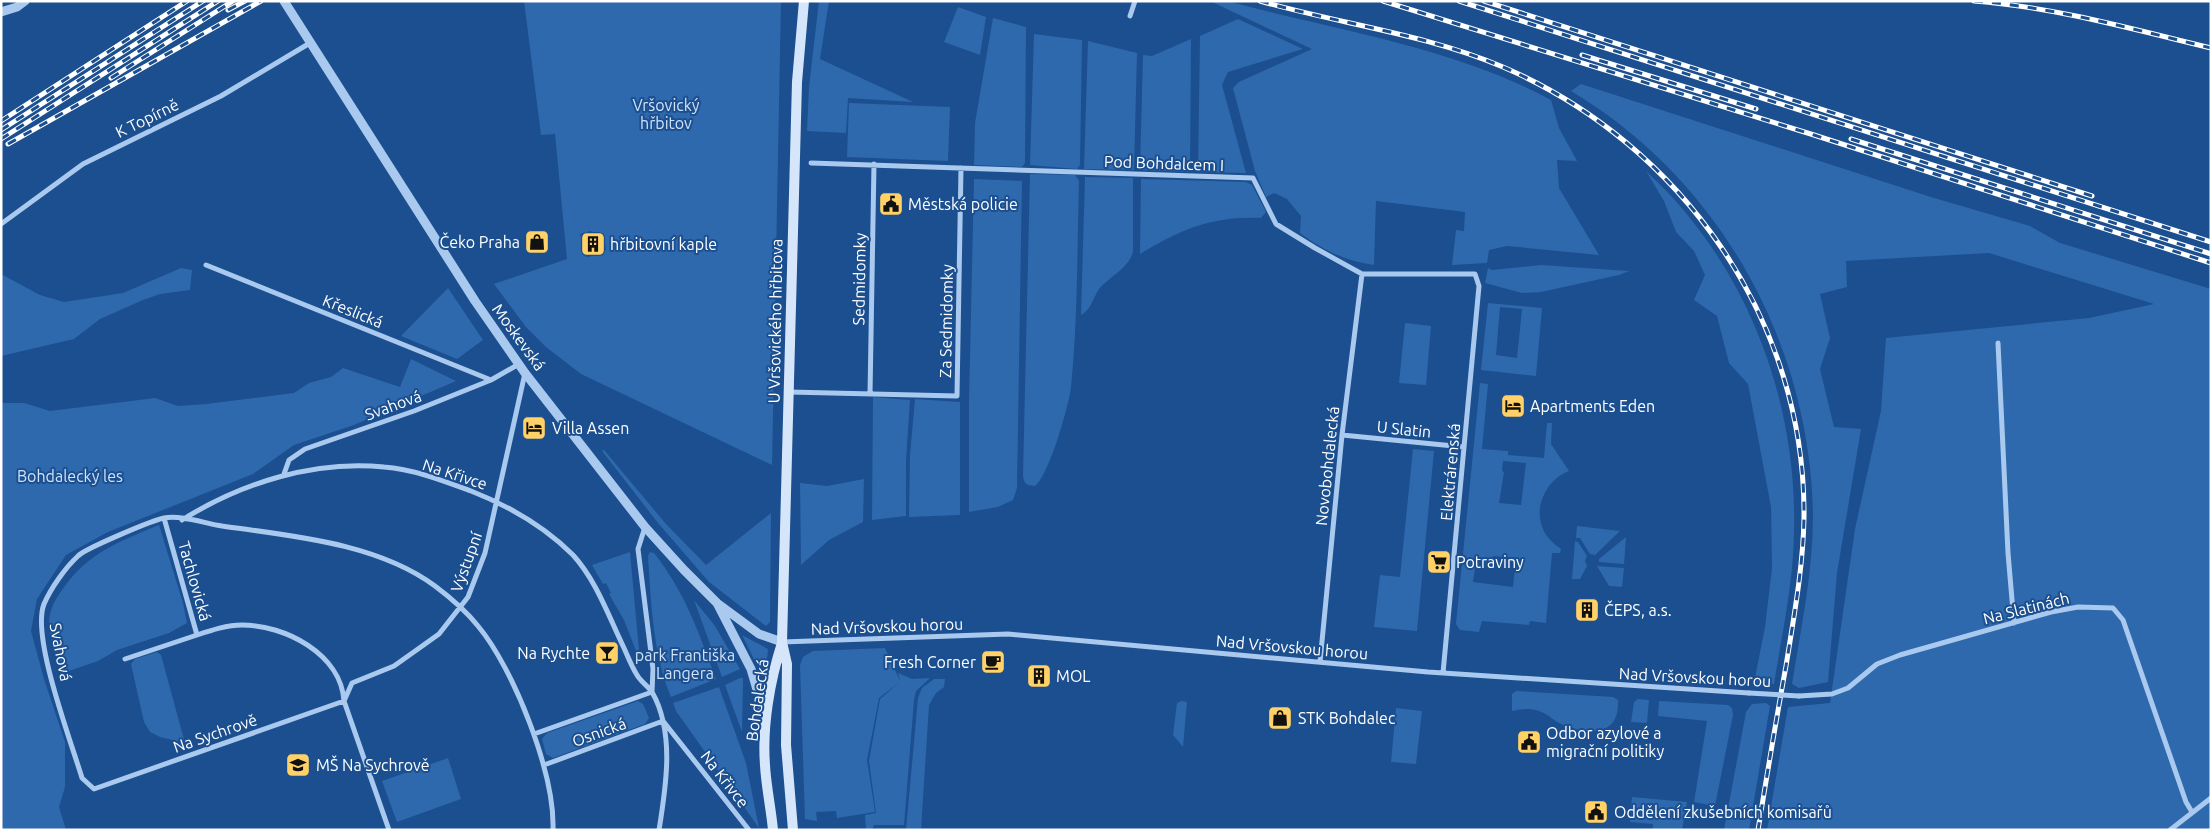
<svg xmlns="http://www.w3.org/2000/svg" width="2212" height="831" font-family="Ubuntu,sans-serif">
	<rect width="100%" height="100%" fill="#1b4f8f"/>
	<path fill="#2e69ad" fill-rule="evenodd" d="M524,1H781L772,465L581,374L546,347L526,327L494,284L567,259L555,134L541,135ZM590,231L597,234V236H604L606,250L594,252V256L586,257L580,234Z
		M819,1H829L820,59L913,102L848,98L846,133L807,131L809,87Z
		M1210,1H1227C1334,30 1454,47 1551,100L1559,128L1577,161L1557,160L1559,188L1599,255L1507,246L1489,250L1487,263L1452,265L1456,230L1464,231L1465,212L1376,201L1374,265C1343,260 1325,251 1300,233L1301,216L1287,199L1274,193L1266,197L1255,171L1233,88L1239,82L1312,49Z
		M958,7L986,17L980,55L944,42Z
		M993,18L1026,27L1025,163L1022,167L974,165L975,123Z
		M1238,19L1303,49L1228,72L1222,85L1246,173L1198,172L1200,36Z
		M1034,34L1082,40L1080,165L1077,169L1030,165Z
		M1191,39L1190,172L1140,170L1143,55L1152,56Z
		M1088,41L1137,53L1134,170L1084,169Z
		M1581,84L1934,198L2030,226L2060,243L2211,289V830H1767L1788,707L1830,703L1855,529L1881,411L1886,338L2089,318L2154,304L1989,253L1846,261L1847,287L1820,294L1830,338L1820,369L1834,427L1861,429L1837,573L1828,682L1799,688L1792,684C1801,628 1813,572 1813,515C1810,343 1720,180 1571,91Z
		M849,103L950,107L948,161L847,157Z
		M1646,171C1746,263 1798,399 1794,534C1793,585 1782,634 1774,684L1754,683L1765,627L1772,568L1771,507L1748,384L1729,363L1717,316L1694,300L1705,275L1694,251L1676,232L1664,201Z
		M1030,174L1075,175L1079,181C1077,249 1078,319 1071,387C1069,405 1049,476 1035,486C1026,485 1024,484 1023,475Z
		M1085,177L1133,178V252C1128,269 1110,276 1099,289C1093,298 1091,310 1081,315Z
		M974,179L1022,181L1017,488L1013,500L998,507L969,512V401Z
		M1141,179L1246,182L1252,185L1266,212L1261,218C1213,216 1181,229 1140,254Z
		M1541,265L1629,271L1619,275L1541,292L1522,293L1485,283L1488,268L1492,270Z
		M181,268L192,270L190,290L160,294L143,300L100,319L74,339L1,356V274L40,295L64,302L123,293Z
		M448,288L483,340L457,359L401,336Z
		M1488,303L1542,308L1536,376L1481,370ZM1500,307L1522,309L1517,358L1496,355Z
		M1405,323L1431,326L1426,385L1399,383Z
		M411,359L456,381L354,425L294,445L253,474L108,532L66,555L37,599L31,631L44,679L65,742V787L59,807L66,830H1V403H24L50,411L155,398L178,406L206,404L294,393L309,383L331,377L343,368L400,387Z
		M1480,383L1488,384L1482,449L1508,451V455L1544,458L1547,423H1552L1551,444L1569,471C1547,479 1533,507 1543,529C1546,537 1554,544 1561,549L1560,553H1552L1546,623L1530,621L1529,625L1482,621L1479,632L1460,630L1456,624ZM1503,461L1526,463L1521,505L1499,503L1504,472L1502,471ZM1493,556L1516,558L1513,587L1473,582L1476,561L1492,562Z
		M873,397L910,400L906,461V516L872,520Z
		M915,399L960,402V515L909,517L910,455Z
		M1413,449L1434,451L1417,631L1374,627L1380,575L1400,577Z
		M604,450L666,524L706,565L771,513L770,622L766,626L709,582L658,523L602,451Z
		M864,479L863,522L829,540L801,565L800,483L827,486Z
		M159,525L183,603L187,623L169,633L117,650L98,661L63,673C59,659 51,643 49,629C48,614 53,602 62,590C88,552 119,542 159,525Z
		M1577,526L1620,531L1595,555L1590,554L1580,538H1576Z
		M1626,537L1624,564L1599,562V559Z
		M1575,541L1578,542L1587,556L1585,561L1587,566L1580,579H1572Z
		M630,552L640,661L624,620L609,594L611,593L606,583L603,584L592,565Z
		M650,552L654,553C685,592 699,633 716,679L671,697C653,654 651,603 648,556Z
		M1597,566L1624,568L1622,587L1609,586Z
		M694,600L715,626L740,669L722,677Z
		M742,635L768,649L767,659L756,663Z
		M885,648L900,681L898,673L912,679L930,678L916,691L914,700L904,825H874L872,830H866L865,815L876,813L869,761L880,699L900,682L879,698L867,760L875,812L837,818L836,811L816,812L817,821L805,819L800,665L803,657L813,651Z
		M157,652L161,655L185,743L160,737L150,732L144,722L131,664L135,659Z
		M740,678H743V682L742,732L725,685Z
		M934,679H945L944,687L936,693L929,705L921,830H906L918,698L922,688Z
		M719,687L746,763L759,828L676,711L673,703Z
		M1516,691L1613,697L1618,700C1620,739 1585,735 1559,723C1552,719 1546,713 1539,711C1529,708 1522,709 1512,711V694Z
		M1638,699L1649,700L1647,723L1631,722L1634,702Z
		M638,701L643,704L649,718L645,724L553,758L546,754L542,739L547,733Z
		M1182,701L1187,702L1183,747L1173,735L1177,703Z
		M1659,701L1728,705L1732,708L1733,715L1715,806L1694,802L1707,721L1658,716Z
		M1766,703L1770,706L1749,830H1724L1746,712L1752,704Z
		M1396,708L1422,711L1416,764L1391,762Z
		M448,758L461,799L397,822L382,781Z
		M1632,797L1687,802L1682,830H1653V824L1630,822Z"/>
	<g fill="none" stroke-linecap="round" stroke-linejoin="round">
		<path stroke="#a9c9ee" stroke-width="5" d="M1130,16L1135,1
			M811,163L1253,178L1276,224L1315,248L1362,274H1475L1479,286L1443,673
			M1,224L83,164L221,96L310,43
			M206,265L491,380
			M1998,343L2008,553L2014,623
			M789,392L957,396L961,168
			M870,394L874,164
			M1342,435L1464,447
			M284,474L289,460L305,449L414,411L491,380L519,364
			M182,520C241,483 314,460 384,467C413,469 444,481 471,491C509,506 544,526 573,555C596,580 609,617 624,648C628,657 632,667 637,675C641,682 648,686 652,692C675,732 666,787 659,830
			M645,527L638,549L653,669L652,692
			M197,635C212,630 227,625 242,625C285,625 341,654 344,701L389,830
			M782,642L1008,634L1428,672L1749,693
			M125,659L197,635L164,518
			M1320,662L1342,435L1362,274
			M1799,696L1832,694L1848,688L1877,664L1900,655L2051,612L2078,607L2113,608L2123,620L2186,802L2192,812
			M344,701L94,789L82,778C71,741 31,637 44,604C51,588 65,568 78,556C84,549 153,520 164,518C181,515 204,523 222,526C292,536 377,543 435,586C451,598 466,611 478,626C514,669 555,774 553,830
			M344,701L352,683L394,666L418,649L439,634L468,597L485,553L525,373
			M534,734L652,692
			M544,765L663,721L749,830
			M2170,830L2211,798"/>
		<path stroke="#a9c9ee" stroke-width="9" d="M284,1L475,301L525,373L645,527L684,570L717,603L759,634L782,642
			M1,12L17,7L25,1
			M718,605L751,669L765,717"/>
		<path stroke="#d6e6fa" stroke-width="10" d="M773,830C771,808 766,786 765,765C762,726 770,680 782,643
			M793,830L786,745L787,664L782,642L797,82L804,1"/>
		<defs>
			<path id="rail" d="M1260,1C1340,24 1426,34 1503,67C1682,144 1806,321 1804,518C1803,568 1794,616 1786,666C1776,720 1767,775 1758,830
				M1383,1L1814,135L2211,263
				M1459,1L2211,242
				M1484,1L2092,196
				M1974,1C2054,7 2132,29 2211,48
				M228,10L245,1
				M1582,55L1756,109
				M111,78L233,1
				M1,121L187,1
				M1,130L203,1
				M1,139L218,1
				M1851,139L2211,254
				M8,144L261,1"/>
		</defs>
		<use href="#rail" stroke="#fff" stroke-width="5"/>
		<use href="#rail" stroke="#1b4f8f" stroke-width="3" stroke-dasharray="9" stroke-linecap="butt"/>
		<path stroke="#a9c9ee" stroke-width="5" d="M1749,693L1799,696"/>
	</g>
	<defs>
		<symbol id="civic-square" viewBox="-11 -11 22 22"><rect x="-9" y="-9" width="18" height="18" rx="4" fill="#ffd166" stroke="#1b4f8f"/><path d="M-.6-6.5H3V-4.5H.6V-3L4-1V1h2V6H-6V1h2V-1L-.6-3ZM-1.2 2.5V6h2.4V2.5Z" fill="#111"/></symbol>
		<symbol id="shop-square" viewBox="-11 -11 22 22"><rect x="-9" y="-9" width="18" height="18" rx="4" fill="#ffd166" stroke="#1b4f8f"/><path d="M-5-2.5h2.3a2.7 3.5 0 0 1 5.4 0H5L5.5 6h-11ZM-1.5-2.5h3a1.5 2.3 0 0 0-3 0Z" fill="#111"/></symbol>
		<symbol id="building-square" viewBox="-11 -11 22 22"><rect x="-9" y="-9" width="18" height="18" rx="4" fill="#ffd166" stroke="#1b4f8f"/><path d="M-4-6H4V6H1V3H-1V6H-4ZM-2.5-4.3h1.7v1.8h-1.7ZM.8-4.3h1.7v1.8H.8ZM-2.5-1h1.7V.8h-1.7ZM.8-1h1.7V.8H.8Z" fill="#111"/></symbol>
		<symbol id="hotel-square" viewBox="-11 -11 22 22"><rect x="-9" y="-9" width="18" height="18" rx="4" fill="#ffd166" stroke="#1b4f8f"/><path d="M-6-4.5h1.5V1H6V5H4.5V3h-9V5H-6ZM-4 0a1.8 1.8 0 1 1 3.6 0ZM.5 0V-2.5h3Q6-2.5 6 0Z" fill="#111"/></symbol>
		<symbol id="supermarket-square" viewBox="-11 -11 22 22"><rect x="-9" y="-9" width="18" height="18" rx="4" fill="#ffd166" stroke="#1b4f8f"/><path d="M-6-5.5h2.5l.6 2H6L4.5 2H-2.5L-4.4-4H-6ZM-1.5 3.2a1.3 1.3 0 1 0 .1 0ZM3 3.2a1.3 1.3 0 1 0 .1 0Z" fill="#111"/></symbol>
		<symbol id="bar-square" viewBox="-11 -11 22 22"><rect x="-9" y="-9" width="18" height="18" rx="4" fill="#ffd166" stroke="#1b4f8f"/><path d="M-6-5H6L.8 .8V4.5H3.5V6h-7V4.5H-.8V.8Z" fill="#111"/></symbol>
		<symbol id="cafe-square" viewBox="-11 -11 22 22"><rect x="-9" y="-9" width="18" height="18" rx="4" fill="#ffd166" stroke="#1b4f8f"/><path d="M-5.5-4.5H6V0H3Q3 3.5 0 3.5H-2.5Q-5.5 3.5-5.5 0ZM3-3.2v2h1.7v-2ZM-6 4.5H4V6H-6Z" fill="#111"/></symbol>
		<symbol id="school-square" viewBox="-11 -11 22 22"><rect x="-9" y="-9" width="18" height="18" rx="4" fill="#ffd166" stroke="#1b4f8f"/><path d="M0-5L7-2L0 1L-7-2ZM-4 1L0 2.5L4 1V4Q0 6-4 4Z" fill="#111"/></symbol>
	</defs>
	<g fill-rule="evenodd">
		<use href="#civic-square" x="877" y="190" width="28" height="28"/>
		<use href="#shop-square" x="523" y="228" width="28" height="28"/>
		<use href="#building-square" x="579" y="230" width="28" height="28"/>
		<use href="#hotel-square" x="1499" y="392" width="28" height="28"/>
		<use href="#hotel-square" x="520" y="414" width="28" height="28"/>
		<use href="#supermarket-square" x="1425" y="548" width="28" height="28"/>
		<use href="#building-square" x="1573" y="596" width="28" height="28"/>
		<use href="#bar-square" x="593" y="639" width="28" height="28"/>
		<use href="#cafe-square" x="979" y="648" width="28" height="28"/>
		<use href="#building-square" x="1025" y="662" width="28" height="28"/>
		<use href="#shop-square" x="1266" y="704" width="28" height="28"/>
		<use href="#civic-square" x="1515" y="728" width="28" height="28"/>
		<use href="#school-square" x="284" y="751" width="28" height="28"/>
		<use href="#civic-square" x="1582" y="798" width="28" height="28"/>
	</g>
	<g text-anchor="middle" stroke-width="4" stroke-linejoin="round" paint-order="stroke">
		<g font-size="16" fill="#cfe3fa" stroke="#1b4f8f">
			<text x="666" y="111">Vršovický<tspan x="666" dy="18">hřbitov</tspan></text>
			<text x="70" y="482">Bohdalecký les</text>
			<text x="685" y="661">park Františka<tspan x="685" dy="18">Langera</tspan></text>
		</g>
		<g font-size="16" fill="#fff" stroke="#1b4f8f">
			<text transform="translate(147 118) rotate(-26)" y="6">K Topírně</text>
			<text transform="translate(1164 163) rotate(2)" y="6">Pod Bohdalcem I</text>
			<text transform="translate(859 279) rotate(-89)" y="6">Sedmidomky</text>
			<text transform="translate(353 311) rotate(22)" y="6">Křeslická</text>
			<text transform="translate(775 321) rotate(-89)" y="6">U Vršovického hřbitova</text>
			<text transform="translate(946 321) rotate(-89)" y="6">Za Sedmidomky</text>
			<text transform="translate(519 337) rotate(54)" y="6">Moskevská</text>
			<text transform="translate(393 405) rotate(-20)" y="6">Svahová</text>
			<text transform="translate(1404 429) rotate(6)" y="6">U Slatin</text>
			<text transform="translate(1327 466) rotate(-84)" y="6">Novobohdalecká</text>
			<text transform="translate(1450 472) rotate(-85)" y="6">Elektrárenská</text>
			<text transform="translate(455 474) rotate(18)" y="6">Na Křivce</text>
			<text transform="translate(466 562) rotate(-70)" y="6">Výstupní</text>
			<text transform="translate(195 581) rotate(74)" y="6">Tachlovická</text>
			<text transform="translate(2026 608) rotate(-14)" y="6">Na Slatinách</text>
			<text transform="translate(887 626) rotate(-2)" y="6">Nad Vršovskou horou</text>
			<text transform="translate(1292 647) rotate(5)" y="6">Nad Vršovskou horou</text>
			<text transform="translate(61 652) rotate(79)" y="6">Svahová</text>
			<text transform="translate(1695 677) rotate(3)" y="6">Nad Vršovskou horou</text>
			<text transform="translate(757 700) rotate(-82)" y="6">Bohdalecká</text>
			<text transform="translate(599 732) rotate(-20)" y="6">Osnická</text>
			<text transform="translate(215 733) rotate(-19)" y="6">Na Sychrově</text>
			<text transform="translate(725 779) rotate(52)" y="6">Na Křivce</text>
		</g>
		<g font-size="16" fill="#fff" stroke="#1b4f8f" text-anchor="start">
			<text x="908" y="210">Městská policie</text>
			<text x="520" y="248" text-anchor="end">Čeko Praha</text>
			<text x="610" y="250">hřbitovní kaple</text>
			<text x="1530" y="412">Apartments Eden</text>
			<text x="552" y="434">Villa Assen</text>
			<text x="1456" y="568">Potraviny</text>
			<text x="1604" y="616">ČEPS, a.s.</text>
			<text x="590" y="659" text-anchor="end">Na Rychte</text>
			<text x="976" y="668" text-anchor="end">Fresh Corner</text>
			<text x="1056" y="682">MOL</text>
			<text x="1298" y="724">STK Bohdalec</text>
			<text x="1546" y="739">Odbor azylové a<tspan x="1546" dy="18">migrační politiky</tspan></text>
			<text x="316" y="771">MŠ Na Sychrově</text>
			<text x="1614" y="818">Oddělení zkušebních komisařů</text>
		</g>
	</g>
	<rect width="2212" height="831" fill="none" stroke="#ffffff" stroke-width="5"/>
</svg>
